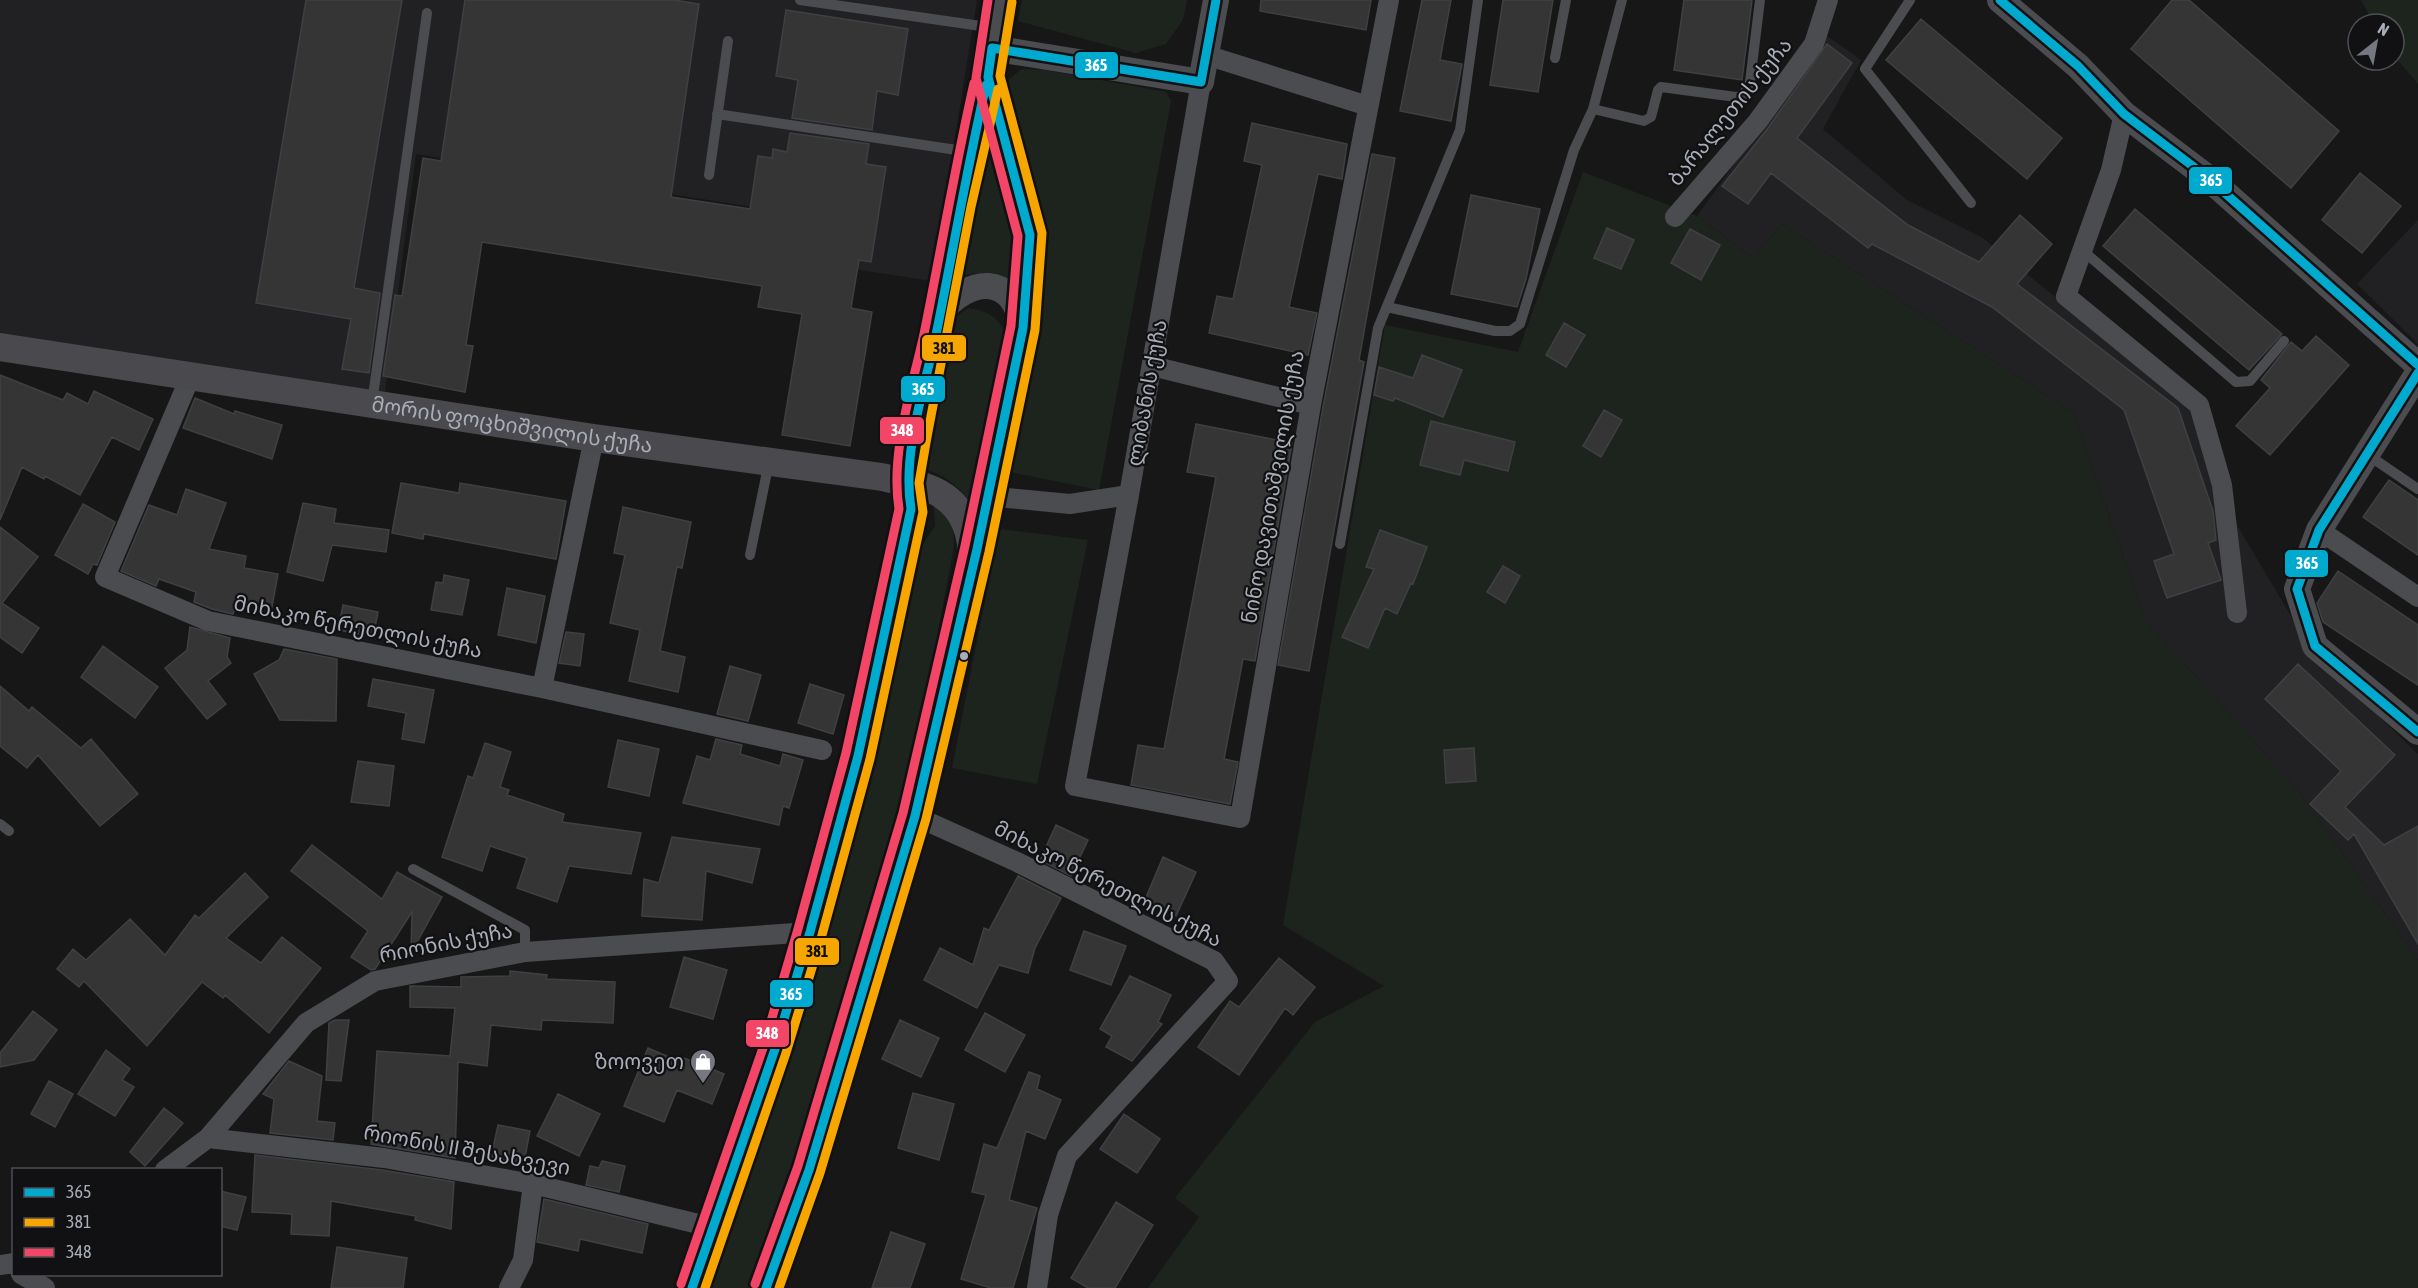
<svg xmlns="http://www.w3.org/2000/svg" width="2418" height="1288" font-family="'Asap Condensed','Noto Sans Georgian',sans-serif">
	<rect width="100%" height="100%" fill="#171717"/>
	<path fill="#212123" d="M0,0H977L932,281L753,254L759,208L416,154L385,393L0,335Z
		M1827,36L1861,60L1823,129L1907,200L1983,238L2193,409L2215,488L2313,653L2418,754V960L2298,791L2144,618L2074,413L1782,224L1753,258L1697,216Z
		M2418,220V344L2357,284Z"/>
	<path fill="#1d241e" d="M1022,0H1187L1183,20L1166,44L1136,53L1018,21Z
		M2361,0H2418V84L2394,56V24H2374Z
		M1022,69L1046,70L1166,92L1171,101L1099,490L1010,472L1046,271L1040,256L1006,108L1009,79Z
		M987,104L1018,236L1014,293C993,275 984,267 957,278Z
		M1583,172L1697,216L1753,258L1782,224L2074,413L2144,618L2298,791L2418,960V1288H1148L1199,1217L1175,1198L1315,1022L1384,986L1283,925L1385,325L1518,352Z
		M968,308C989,311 998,317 1007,336L976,509C961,488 945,474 919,467L948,323Z
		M933,499L953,528L954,546L916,750L812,1126L750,1288H707L780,1085L847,852L917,553L935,526Z
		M999,529L1088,540L1037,784L952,768Z"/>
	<path fill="#353536" stroke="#3f4043" stroke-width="1.5" d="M306,0H402L354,288L380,293L369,373L342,369L351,319L256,303Z
		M465,0H674L699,4L671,197L750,209L758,156L772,158L773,149L787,152L790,133L869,144L866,164L886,167L871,262L859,260L851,308L872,312L850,446L782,435L802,314L758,307L762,286L482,242L466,345L473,346L465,392L383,376L395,295L402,296L423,158L441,161Z
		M1261,0H1371L1366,30L1260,11Z
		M1422,0H1451L1440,60L1462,64L1451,121L1400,111Z
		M1503,0H1553L1538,92L1490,85Z
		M1684,0H1752L1742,80L1674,70Z
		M2172,0H2189L2339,131L2291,188L2131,49Z
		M786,10L908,29L898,95L877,91L872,130L792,118L798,80L776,76Z
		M1921,19L2062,138L2027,179L1886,60Z
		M1827,44L1852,63L1797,138L1908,225L1979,262L2020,215L2052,244L2017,284L2178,408L2213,511L2216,540L2208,543L2221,580L2167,598L2154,561L2174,554L2124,410L1992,307L1872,244L1868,248L1771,173L1748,204L1722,186L1768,128Z
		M1252,123L1347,144L1342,179L1318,174L1289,307L1317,313L1308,355L1209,333L1217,296L1233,299L1262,165L1244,161Z
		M1372,154L1395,158L1359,360L1364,362L1309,671L1278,665L1323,407Z
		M2360,173L2401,206L2362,253L2322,220Z
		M1471,195L1540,209L1526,279L1517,307L1451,294Z
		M2135,209L2282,334L2249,370L2103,246Z
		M1607,228L1634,240L1621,269L1594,258Z
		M1690,229L1720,245L1701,280L1671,263Z
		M1564,323L1585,335L1566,367L1546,355Z
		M2316,336L2349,365L2270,455L2236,426L2270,388L2261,380L2291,342L2302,351Z
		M1422,355L1462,370L1443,417L1395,398L1393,401L1374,395L1379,367L1413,378Z
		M0,375L63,400L67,393L88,404L94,391L153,419L139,450L112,437L80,495L45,476L44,479L22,467L0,520Z
		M195,398L234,414L235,411L282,425L272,459L183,428Z
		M1604,410L1622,420L1601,457L1583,446Z
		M1431,421L1515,442L1508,471L1464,460L1460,475L1420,465Z
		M1196,424L1292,443L1255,661L1243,659L1224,759L1238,762L1230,804L1131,785L1138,745L1164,749L1216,477L1187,472Z
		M2389,480L2418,500V555L2363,517Z
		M401,483L459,493L460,483L566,501L556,559L424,534L423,539L392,533Z
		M186,489L226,503L209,549L246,556L244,568L278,574L272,607L238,601L233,614L212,609L194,602L196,592L159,579L156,586L121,571L149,505L177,515Z
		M303,503L336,509L334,523L389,530L386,552L332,545L323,581L287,572Z
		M83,504L115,522L97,565L93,564L88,574L55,555Z
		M623,507L691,522L682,568L677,567L660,651L685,657L678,692L629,681L640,630L610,623L625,555L614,553Z
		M0,527L38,557L2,603L39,628L22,653L0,637Z
		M1380,530L1427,547L1413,584L1411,583L1397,614L1385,608L1368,648L1342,637L1374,569L1366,567Z
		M1503,566L1520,576L1505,603L1487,592Z
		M2338,571L2418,625V685L2323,622L2317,603Z
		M444,575L469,580L462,615L431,610L436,582L443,583Z
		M507,588L545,596L536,643L498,635Z
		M343,605L378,612L373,637L338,630Z
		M190,627L230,638L227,657L231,663L208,681L226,704L207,719L165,668L187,650Z
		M566,632L584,634L580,666L559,663Z
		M103,646L158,687L135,718L81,677Z
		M284,649L337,659L336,721L280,720L254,674L279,660Z
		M2298,664L2395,755L2345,807L2384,845L2418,826V944L2354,834L2348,840L2310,804L2341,771L2265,699Z
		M730,666L761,675L748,721L717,714Z
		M373,679L434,690L424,743L402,739L406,713L368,706Z
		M810,684L844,695L833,734L798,723Z
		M0,686L29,711L32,707L81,748L91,739L138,794L100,826L38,755L27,768L0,746Z
		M716,739L742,745L740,754L780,766L783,754L803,760L789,808L783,806L779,825L683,803L697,756L710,760Z
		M618,740L659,749L649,796L608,787Z
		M485,743L511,752L500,787L509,790L507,795L564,814L562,822L641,833L631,874L569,866L557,902L517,888L527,858L490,846L482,871L442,857L468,776L473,778Z
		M1474,748L1476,781L1446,783L1444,750Z
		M358,761L394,766L389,806L351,802Z
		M1056,825L1088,840L1071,876L1040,860Z
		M672,837L760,849L752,883L706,871L702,920L642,916L644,879L659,883Z
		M312,845L382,899L397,872L442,897L411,953L412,912L375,969L371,970L351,957L368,931L291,871Z
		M1163,857L1196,872L1176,916L1144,902Z
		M245,873L268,897L226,938L261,963L282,937L321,968L269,1033L225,995L223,998L202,982L147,1046L84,981L79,987L57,969L73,949L86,960L130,919L165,955L195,915L199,918Z
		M1018,876L1061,898L1035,948L1028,973L999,965L977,1008L924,980L940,948L973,965L984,928L989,930Z
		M1084,931L1126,946L1111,985L1070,970Z
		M684,957L727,970L713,1019L670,1007Z
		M1279,958L1315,987L1293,1015L1285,1008L1239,1075L1198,1047L1230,1001L1239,1007Z
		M510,971L547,975L546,979L615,982L613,1023L542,1020L541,1030L491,1025L487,1066L458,1062L455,1158L371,1144L377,1051L450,1056L455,1008L410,1007V986L461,987V977L510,976Z
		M1130,976L1171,995L1158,1022L1162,1024L1132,1061L1106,1047L1112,1036L1100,1029Z
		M33,1011L57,1030L34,1060L0,1067V1053Z
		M985,1013L1025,1035L1005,1072L965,1050Z
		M335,1020H349L341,1081L326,1080L329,1023Z
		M900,1020L939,1038L921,1077L882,1059Z
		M648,1048L678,1061L679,1056L724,1074L712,1104L677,1090L664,1122L624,1106Z
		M106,1050L130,1069L122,1080L134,1087L115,1116L78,1094Z
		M289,1061L322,1076L317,1121L335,1123L333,1140L270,1133L274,1099L263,1094Z
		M1029,1072L1040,1076L1037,1089L1061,1100L1045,1139L1026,1131L1009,1200L1037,1208L1013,1288H991L961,1279L986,1195L972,1192L984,1144L997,1148Z
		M49,1081L73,1094L55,1127L31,1114Z
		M913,1093L954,1104L939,1160L898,1148Z
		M558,1094L600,1114L579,1156L537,1136Z
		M164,1108L183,1123L145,1166L130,1152Z
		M1124,1114L1160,1139L1137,1173L1100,1149Z
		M498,1125L530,1131L524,1163L491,1157Z
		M255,1155L382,1170L454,1182L451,1229L415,1220L416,1216L331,1201L329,1236L291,1234L292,1214L252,1212Z
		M602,1161L625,1166L619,1192L586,1185L590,1166L599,1168Z
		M220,1191L246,1197L237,1230L220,1226Z
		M544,1199L648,1224L642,1253L580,1239L578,1251L537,1242Z
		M1116,1202L1153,1225L1115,1288H1088L1071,1278Z
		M891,1232L925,1244L910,1288H872Z
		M337,1247L407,1258L403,1288H331Z"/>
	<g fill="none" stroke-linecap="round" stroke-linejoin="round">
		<path stroke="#4b4c50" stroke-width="10" d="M800,0L995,28
			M1910,0L1865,69L1971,203
			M1555,58L1566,0
			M1593,109L1644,121L1651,117L1658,90L1661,87L1736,97L1743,96L1750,82L1760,0
			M717,114L970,152
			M709,175L728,41
			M2082,250L2236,382L2250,381L2284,341
			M1387,307L1495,331H1510L1520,324L1574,150L1593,109L1622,0
			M372,403L427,13
			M2368,455L2418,489
			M1340,544L1378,328L1460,130L1478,0
			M750,555L769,462
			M0,824L9,831
			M413,869L525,930V952"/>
		<path stroke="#4b4c50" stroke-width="20" d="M1206,55L1368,106
			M1201,82L1129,495L1075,786L1240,818L1311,405L1389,0
			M2124,114L2111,170L2066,296L2199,405L2222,485L2237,613
			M1675,217L1758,121L1814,44L1828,0
			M1152,366L1311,405
			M191,375L105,577L208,621L542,688L822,750
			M988,496L1070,504L1129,495
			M2319,530L2418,597
			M542,688L594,438
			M915,816L1017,862L1214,961L1228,981L1067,1156L1048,1215L1037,1288
			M208,1138L384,1158L533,1184L715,1228
			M165,1170L208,1138L306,1023L375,981L525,952L810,932
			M0,1265L14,1263
			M21,1274L45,1288
			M509,1288L523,1260L533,1184"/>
		<path stroke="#4b4c50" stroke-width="26" d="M2000,0L2078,66L2124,114L2207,177L2418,365
			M992,48L1201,82L1216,0
			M940,313C969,277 1012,273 1022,325
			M2418,373L2319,530L2297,589L2315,646L2418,732
			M907,483L959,205L988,77L1000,0
			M973,561L1023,328L1030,235L988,77"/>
		<g stroke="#4a4a4e" stroke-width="28">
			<path id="s1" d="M0,347L594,438L882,477C897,481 914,482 928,488C963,501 973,531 972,564L915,816L809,1170L766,1288"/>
			<path d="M692,1288L775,1049L810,932L858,756L911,509L907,483"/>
		</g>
		<defs>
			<path id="bus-1" d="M2000,0L2078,66L2124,114L2207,177L2418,365
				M992,48L1201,82
				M1201,82L1216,0
				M2418,373L2319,530L2297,589L2315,646L2418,732
				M692,1288L775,1049L810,932L858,756L911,509C902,453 924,390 936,335C953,251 967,168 986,85
				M766,1288L809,1170L915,816L977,549L1023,328L1030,235L988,77L992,48"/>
			<path id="bus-2" d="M705,1288L786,1053L822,935L870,759L923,512L919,483L927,437L971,207L998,89
				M779,1288L820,1173L926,819L989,552L1035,330L1042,233L1000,76L1012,2"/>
			<path id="bus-3" d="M681,1284L764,1045L798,929L846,753L899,509C890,452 912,389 924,334C941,250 955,167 974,83
				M755,1284L798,1166L903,813L965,546L1011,326L1018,236L976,78L988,0"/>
		</defs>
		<use href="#bus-1" stroke="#111113" stroke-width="14"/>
		<use href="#bus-2" stroke="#111113" stroke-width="14"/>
		<use href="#bus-3" stroke="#111113" stroke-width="14"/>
		<use href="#bus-1" stroke="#00a9ce" stroke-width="9"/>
		<use href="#bus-2" stroke="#f7a600" stroke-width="9"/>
		<use href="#bus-3" stroke="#f34667" stroke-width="9"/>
	</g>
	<defs>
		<symbol id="shop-pin" viewBox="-11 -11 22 30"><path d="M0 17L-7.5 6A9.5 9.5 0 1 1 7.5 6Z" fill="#757880" stroke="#111113"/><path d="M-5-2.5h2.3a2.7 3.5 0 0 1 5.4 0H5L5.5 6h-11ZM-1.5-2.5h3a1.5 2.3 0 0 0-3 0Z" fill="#fff"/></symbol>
	</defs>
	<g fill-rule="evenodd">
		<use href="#shop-pin" x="688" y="1047" width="30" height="40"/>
	</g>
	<circle fill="#a8adb8" stroke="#111113" stroke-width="2" cx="964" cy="656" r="5"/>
	<g text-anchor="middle" stroke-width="4.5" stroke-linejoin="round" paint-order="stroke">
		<g font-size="21" fill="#a8adb8" stroke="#111113">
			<text transform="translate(1730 112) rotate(-51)" y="7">ბარალეთის ქუჩა</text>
			<text transform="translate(1147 393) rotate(-80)" y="7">ლიბანის ქუჩა</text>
			<text dy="7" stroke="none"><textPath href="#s1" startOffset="518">მორის ფოცხიშვილის ქუჩა</textPath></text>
			<text transform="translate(1273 487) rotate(-80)" y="7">ნინო დავითაშვილის ქუჩა</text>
			<text transform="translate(358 627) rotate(11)" y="7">მიხაკო წერეთლის ქუჩა</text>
			<text transform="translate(1108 884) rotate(27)" y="7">მიხაკო წერეთლის ქუჩა</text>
			<text transform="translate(446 943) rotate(-11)" y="7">რიონის ქუჩა</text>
			<text transform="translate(467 1150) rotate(10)" y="7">რიონის II შესახვევი</text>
		</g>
		<g font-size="21" fill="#a8adb8" stroke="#111113" text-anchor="end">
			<text x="684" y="1069">ზოოვეთ</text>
		</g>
	</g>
	<g stroke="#111113" stroke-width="2">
		<rect x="1074" y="51" width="45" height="28" rx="6" fill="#00a9ce"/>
		<rect x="2188" y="166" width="45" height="29" rx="6" fill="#00a9ce"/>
		<rect x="921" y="334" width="46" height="28" rx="6" fill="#f7a600"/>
		<rect x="900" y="375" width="46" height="28" rx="6" fill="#00a9ce"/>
		<rect x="879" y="416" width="46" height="29" rx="6" fill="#f34667"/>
		<rect x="2284" y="549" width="45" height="29" rx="6" fill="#00a9ce"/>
		<rect x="794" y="937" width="46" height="29" rx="6" fill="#f7a600"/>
		<rect x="769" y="979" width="45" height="29" rx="6" fill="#00a9ce"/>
		<rect x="745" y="1019" width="45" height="29" rx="6" fill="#f34667"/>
	</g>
	<g font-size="16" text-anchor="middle" font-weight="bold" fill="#fff">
		<text x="1096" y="71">365</text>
		<text x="2211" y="186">365</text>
		<text x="923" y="395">365</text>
		<text x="902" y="436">348</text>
		<text x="2307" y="569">365</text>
		<text x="791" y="1000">365</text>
		<text x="767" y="1039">348</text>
	</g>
	<g font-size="16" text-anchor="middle" font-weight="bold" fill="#111">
		<text x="944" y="354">381</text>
		<text x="817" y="957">381</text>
	</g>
	<rect x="12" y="1168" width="210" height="108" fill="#111113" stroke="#4d4f55" stroke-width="1.5"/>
	<rect x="24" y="1188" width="30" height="9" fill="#00a9ce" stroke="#4d4f55" stroke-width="1.5"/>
	<text x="66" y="1198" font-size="18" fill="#a8adb8">365</text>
	<rect x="24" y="1218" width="30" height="9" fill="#f7a600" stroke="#4d4f55" stroke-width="1.5"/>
	<text x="66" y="1228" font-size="18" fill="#a8adb8">381</text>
	<rect x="24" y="1248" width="30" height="9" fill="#f34667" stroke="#4d4f55" stroke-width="1.5"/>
	<text x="66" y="1258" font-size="18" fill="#a8adb8">348</text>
	<g transform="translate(2376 42) rotate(31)"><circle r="28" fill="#111113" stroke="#4d4f55" stroke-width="1.5"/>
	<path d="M0-4.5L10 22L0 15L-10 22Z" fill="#757880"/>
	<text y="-9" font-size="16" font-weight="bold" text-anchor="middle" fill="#a8adb8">N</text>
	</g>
</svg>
